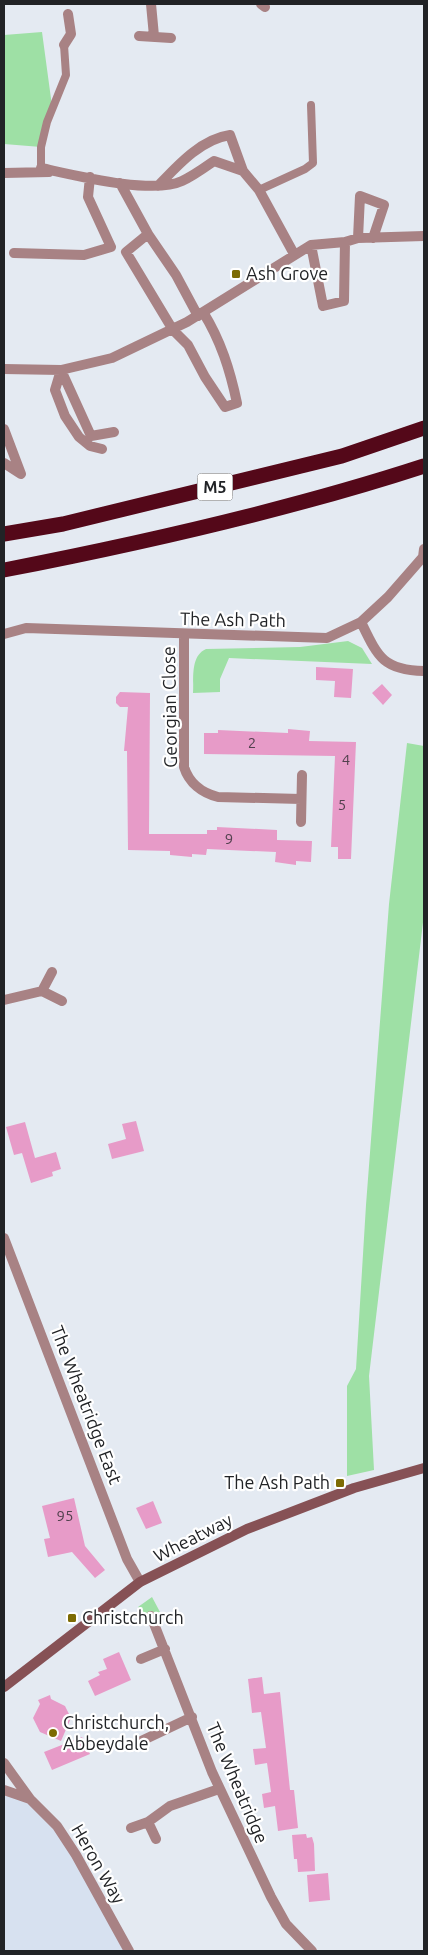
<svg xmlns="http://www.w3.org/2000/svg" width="428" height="1955" font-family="Ubuntu,sans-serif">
	<rect width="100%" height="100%" fill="#e4eaf2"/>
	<path fill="#d7e1f0" d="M4,1790L30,1799L57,1826L129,1951H4Z"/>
	<path fill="#9ee0a5" d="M42,32L52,106L41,147L4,144V35Z
		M348,641L362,648L372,664L229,658L220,679V692L193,693C194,679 190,656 206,649L300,647Z
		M407,743L424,746V914L369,1376L374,1470L347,1476V1386L356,1369L366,1205L389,904Z
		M152,1597L160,1612L144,1620L138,1607Z"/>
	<path fill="#e79bc8" d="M316,667L353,669L351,698L334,697L335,681L316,680Z
		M382,684L392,695L383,705L372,693Z
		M120,692L150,693L149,834H207V830H217V827L277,830V840L312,841L311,862L296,861V865L275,862L276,852L207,849L206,855L192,854V857L170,855V851L128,850L127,751H124L128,707H120L116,703V697Z
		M288,729L310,731L309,741L356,742L351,859H338V847H331L335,756L204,754V733H218V730L288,733Z
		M136,1121L144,1151L112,1159L108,1144L126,1139L122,1124Z
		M25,1122L35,1158L56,1152L61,1169L52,1172L53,1176L31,1183L22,1153L14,1155L6,1127Z
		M74,1498L85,1546L105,1570L95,1578L72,1552L48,1557L44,1539L50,1538L42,1506Z
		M153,1501L162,1523L146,1529L136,1508Z
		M119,1652L131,1680L95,1696L88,1681L100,1675L98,1672L107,1669L103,1659Z
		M262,1677L264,1694L280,1692L290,1790H294L298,1828L278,1831L275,1806L264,1808L262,1794L271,1792L267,1763L255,1765L253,1749L266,1748L261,1712L252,1713L248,1679Z
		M50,1695L51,1699L65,1706L71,1718L61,1741L40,1732L33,1718L40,1704L38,1700Z
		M82,1737L90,1754L52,1770L44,1752Z
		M306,1834L307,1838L312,1837L314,1844L315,1871L298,1872L297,1859H294L292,1835Z
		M328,1873L330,1900L309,1902L307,1875Z"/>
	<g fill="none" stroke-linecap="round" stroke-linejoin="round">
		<path stroke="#a88284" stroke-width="8" d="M41,168V147L47,122L66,75L64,45
			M259,190L305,169L313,163L311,105"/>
		<path stroke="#a88284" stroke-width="10" d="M151,4L154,36
			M261,4L265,7
			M139,36L171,38
			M64,45L71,34L68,14
			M41,168C74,175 152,195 182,181C193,176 204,168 214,161L243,171L259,190L294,254
			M4,173L49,172
			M120,183L148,234
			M158,186C177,166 201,139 230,135L243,171
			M358,238L360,196L384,205L373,238
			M311,245L323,306L344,301L345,242
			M14,253L84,255L111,247L88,197L90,177
			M198,316L176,275L148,234L126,252L173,330L188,345L205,377L225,407L237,403C230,370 221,341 203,312
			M4,369L61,370L112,358L187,322L311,245L345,242L358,238L424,236
			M61,370L55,390L65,416L79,437L90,446L102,449
			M61,370L91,436L114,432
			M4,429L21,474L4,463
			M361,622C378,657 383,670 424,671
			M4,634L26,628L327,638L361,622L388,597L423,557L424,549
			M184,635V767C189,783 202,793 218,797L301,799
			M301,822L302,775
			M42,991L52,972
			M4,1000L42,991L62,1001
			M4,1238L127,1559L140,1582
			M151,1616L212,1772L271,1897L286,1924L312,1951
			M141,1659L165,1649
			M137,1743L192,1717
			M4,1763L30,1799L57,1826L76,1855L129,1951
			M4,1790L30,1799
			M148,1822L156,1839
			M131,1828L148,1822L170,1806L219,1789"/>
		<path stroke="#865155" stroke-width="10" d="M4,1687L140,1582L247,1529L354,1488L424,1468"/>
		<path stroke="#540819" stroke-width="15" d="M4,534L63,524L342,456L424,428
			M4,570C143,543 289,510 424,466"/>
	</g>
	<g fill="#7d6b03" stroke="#fff" stroke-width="2">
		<rect x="231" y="269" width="10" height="10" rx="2.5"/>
		<rect x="335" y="1478" width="10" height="10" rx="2.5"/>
		<rect x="67" y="1613" width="10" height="10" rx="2.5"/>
		<circle cx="53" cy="1733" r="5"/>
	</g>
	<g text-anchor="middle" stroke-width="4.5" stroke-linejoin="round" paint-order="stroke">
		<g font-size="15" fill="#52414e">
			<text x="252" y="748">2</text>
			<text x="346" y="765">4</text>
			<text x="342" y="810">5</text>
			<text x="229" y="844">9</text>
			<text x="65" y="1521">95</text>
		</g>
		<rect fill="#fff" stroke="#646567" stroke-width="1" x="197.5" y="473.5" width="35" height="27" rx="4"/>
		<g font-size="16" font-weight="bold" fill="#212326">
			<text x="215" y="493">M5</text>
		</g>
		<g font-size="18" fill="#212326" stroke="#fff" text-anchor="start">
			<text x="246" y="280">Ash Grove</text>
			<text x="330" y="1489" text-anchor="end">The Ash Path</text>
			<text x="82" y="1624">Christchurch</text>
			<text x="63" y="1729">Christchurch,<tspan x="63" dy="21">Abbeydale</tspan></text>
		</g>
		<g font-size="18" fill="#212326" stroke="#fff">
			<text transform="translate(233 620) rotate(1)" y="6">The Ash Path</text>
			<text transform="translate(170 707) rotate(-91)" y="6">Georgian Close</text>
			<text transform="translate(86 1405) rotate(69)" y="6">The Wheatridge East</text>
			<text transform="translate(193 1538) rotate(-27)" y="6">Wheatway</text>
			<text transform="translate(237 1783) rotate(67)" y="6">The Wheatridge</text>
			<text transform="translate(98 1864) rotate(60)" y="6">Heron Way</text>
		</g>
	</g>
	<rect width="428" height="1955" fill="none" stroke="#212326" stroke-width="10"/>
</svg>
